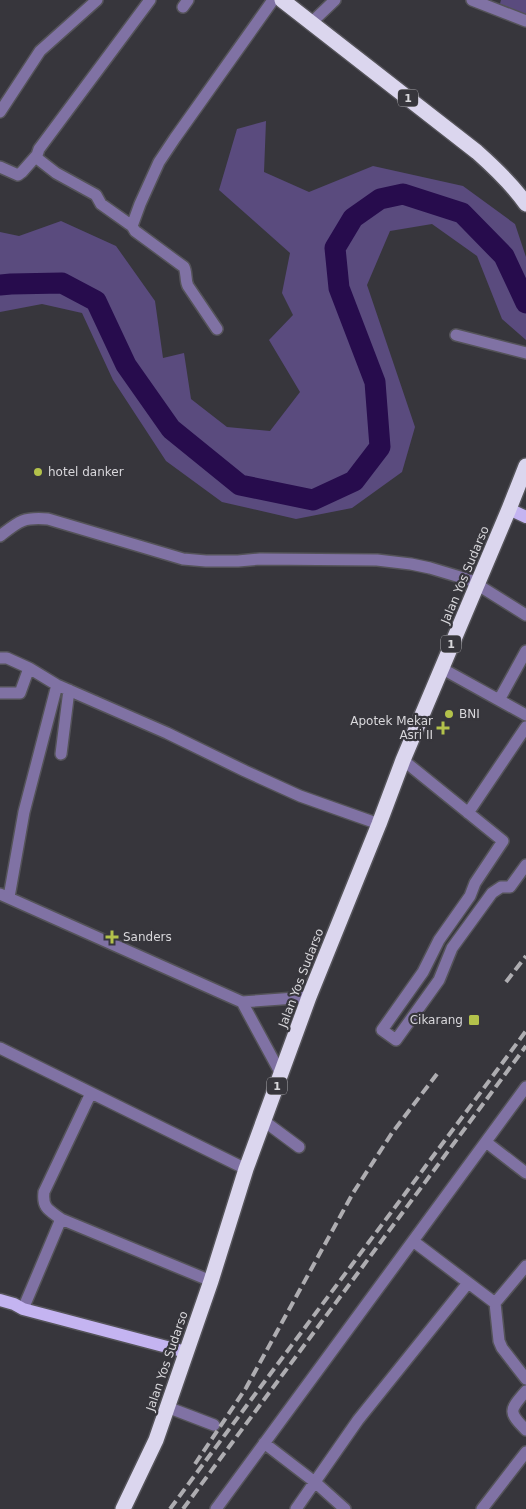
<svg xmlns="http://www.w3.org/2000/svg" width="526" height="1509" font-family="'DejaVu Sans',sans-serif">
	<rect width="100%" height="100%" fill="#37363c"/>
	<path fill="#5a4b7e" d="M501,0H526V15L499,7Z
		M266,121L264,172L309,192L373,166L463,186L515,224L526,257V340L502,319L477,256L432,224L390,231L367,285L415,427L402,472L352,508L296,519L222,502L166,461L113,380L82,313L42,304L0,312V232L19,236L61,221L116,246L155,301L163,358L184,353L191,399L227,427L270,431L300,392L269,340L293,315L282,293L290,253L219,190L237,129Z"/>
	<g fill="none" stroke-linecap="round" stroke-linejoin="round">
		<path stroke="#270c4d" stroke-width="21" d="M0,285L11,284L62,283L96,301L126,365L171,429L240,485L313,500L354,481L380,447L375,382L339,288L335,248L353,218L380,199L403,194L462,213L504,256L526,303"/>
		<defs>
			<path id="minor" d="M472,0L526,21
				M183,7L188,0
				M311,23L335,0
				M0,112L40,51L97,0
				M0,167L18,175L22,172L37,155
				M132,226L101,204L96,195L56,173L38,159L37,155L39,149L150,0
				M217,329L188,286C185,280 187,273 184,267L135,231L132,226L140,204L159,162L175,138L273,0
				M456,335L526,353
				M0,536C19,521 23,517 48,519L183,559L206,561H238L260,559L377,560L411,564L430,568L470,580L526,615
				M0,658H7L29,668L57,685L167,733L245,771L300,796L379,824
				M441,668L526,715
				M0,693H20L29,668
				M499,700L526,651
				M61,754L69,690
				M403,760L503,841L475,883L470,896L439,940L423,972L382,1030L396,1040L439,980L452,948L492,893L501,887H510L526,865
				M468,813L526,727
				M0,894L242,1002L309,997
				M9,897L24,812L57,685
				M242,1002L281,1074
				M0,1048L246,1169
				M264,1121L299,1147
				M486,1142L526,1173
				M61,1219C49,1210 42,1208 44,1192L91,1093
				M413,1241L495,1303L499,1341L502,1348L526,1379
				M495,1303L526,1266
				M23,1309L61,1219L211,1281
				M526,1391C510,1410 507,1411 526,1430
				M167,1407L214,1425
				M264,1443L316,1483L345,1509
				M216,1509L526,1087
				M296,1509L358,1420L468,1283
				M482,1509L526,1452"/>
			<path id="major" d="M509,509L526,517
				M0,1300L14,1304L23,1309L186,1352"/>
			<path id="highway" d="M282,0L477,152C495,168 512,184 526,204
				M123,1509L156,1440L211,1281L246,1169L309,997L379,824L403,760L509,509L526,466"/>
		</defs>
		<use href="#minor" stroke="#545359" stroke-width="14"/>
		<use href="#major" stroke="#545359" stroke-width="15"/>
		<use href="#highway" stroke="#545359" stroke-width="18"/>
		<use href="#minor" stroke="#8072a4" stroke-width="11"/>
		<use href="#major" stroke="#c4b4f1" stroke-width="12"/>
		<use href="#highway" stroke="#dbd6ee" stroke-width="15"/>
		<path stroke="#aeadb1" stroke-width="4" stroke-dasharray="10 5" stroke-linecap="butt" d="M506,982L526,956
			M195,1464L246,1388L353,1193L392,1133L437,1074
			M170,1509C288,1349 408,1191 526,1031
			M183,1509L526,1046"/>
	</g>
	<g fill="#b3c24b" stroke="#37363c" stroke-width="2">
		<circle cx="38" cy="472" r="5"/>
		<circle cx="449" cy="714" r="5"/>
		<path d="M440.5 720.5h5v5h5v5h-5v5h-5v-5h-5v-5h5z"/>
		<path d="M109.5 929.5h5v5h5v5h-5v5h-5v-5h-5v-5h5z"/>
		<rect x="468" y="1014" width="12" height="12" rx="2.5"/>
	</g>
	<g text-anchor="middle" stroke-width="4.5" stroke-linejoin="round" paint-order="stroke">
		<g fill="#37363c" stroke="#a8a7ab" stroke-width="1">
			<rect x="398" y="89.5" width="20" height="17" rx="4"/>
			<rect x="441" y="635.5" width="20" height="17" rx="4"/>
			<rect x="267" y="1077.5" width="20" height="17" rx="4"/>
		</g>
		<g font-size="11" font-weight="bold" fill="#d8d7db">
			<text x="408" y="102">1</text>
			<text x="451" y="648">1</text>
			<text x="277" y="1090">1</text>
		</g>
		<g font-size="12" fill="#d8d7db" stroke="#37363c" text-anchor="start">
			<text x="48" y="476">hotel danker</text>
			<text x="459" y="718">BNI</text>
			<text x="433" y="725" text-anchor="end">Apotek Mekar<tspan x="433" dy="14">Asri II</tspan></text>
			<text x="123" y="941">Sanders</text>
			<text x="463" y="1024" text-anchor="end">Cikarang</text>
		</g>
		<g font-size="12" fill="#d8d7db" stroke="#37363c">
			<text transform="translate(465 575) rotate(-67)" y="4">Jalan Yos Sudarso</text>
			<text transform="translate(301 978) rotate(-69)" y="4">Jalan Yos Sudarso</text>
			<text transform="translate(167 1361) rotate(-71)" y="4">Jalan Yos Sudarso</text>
		</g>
	</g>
</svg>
